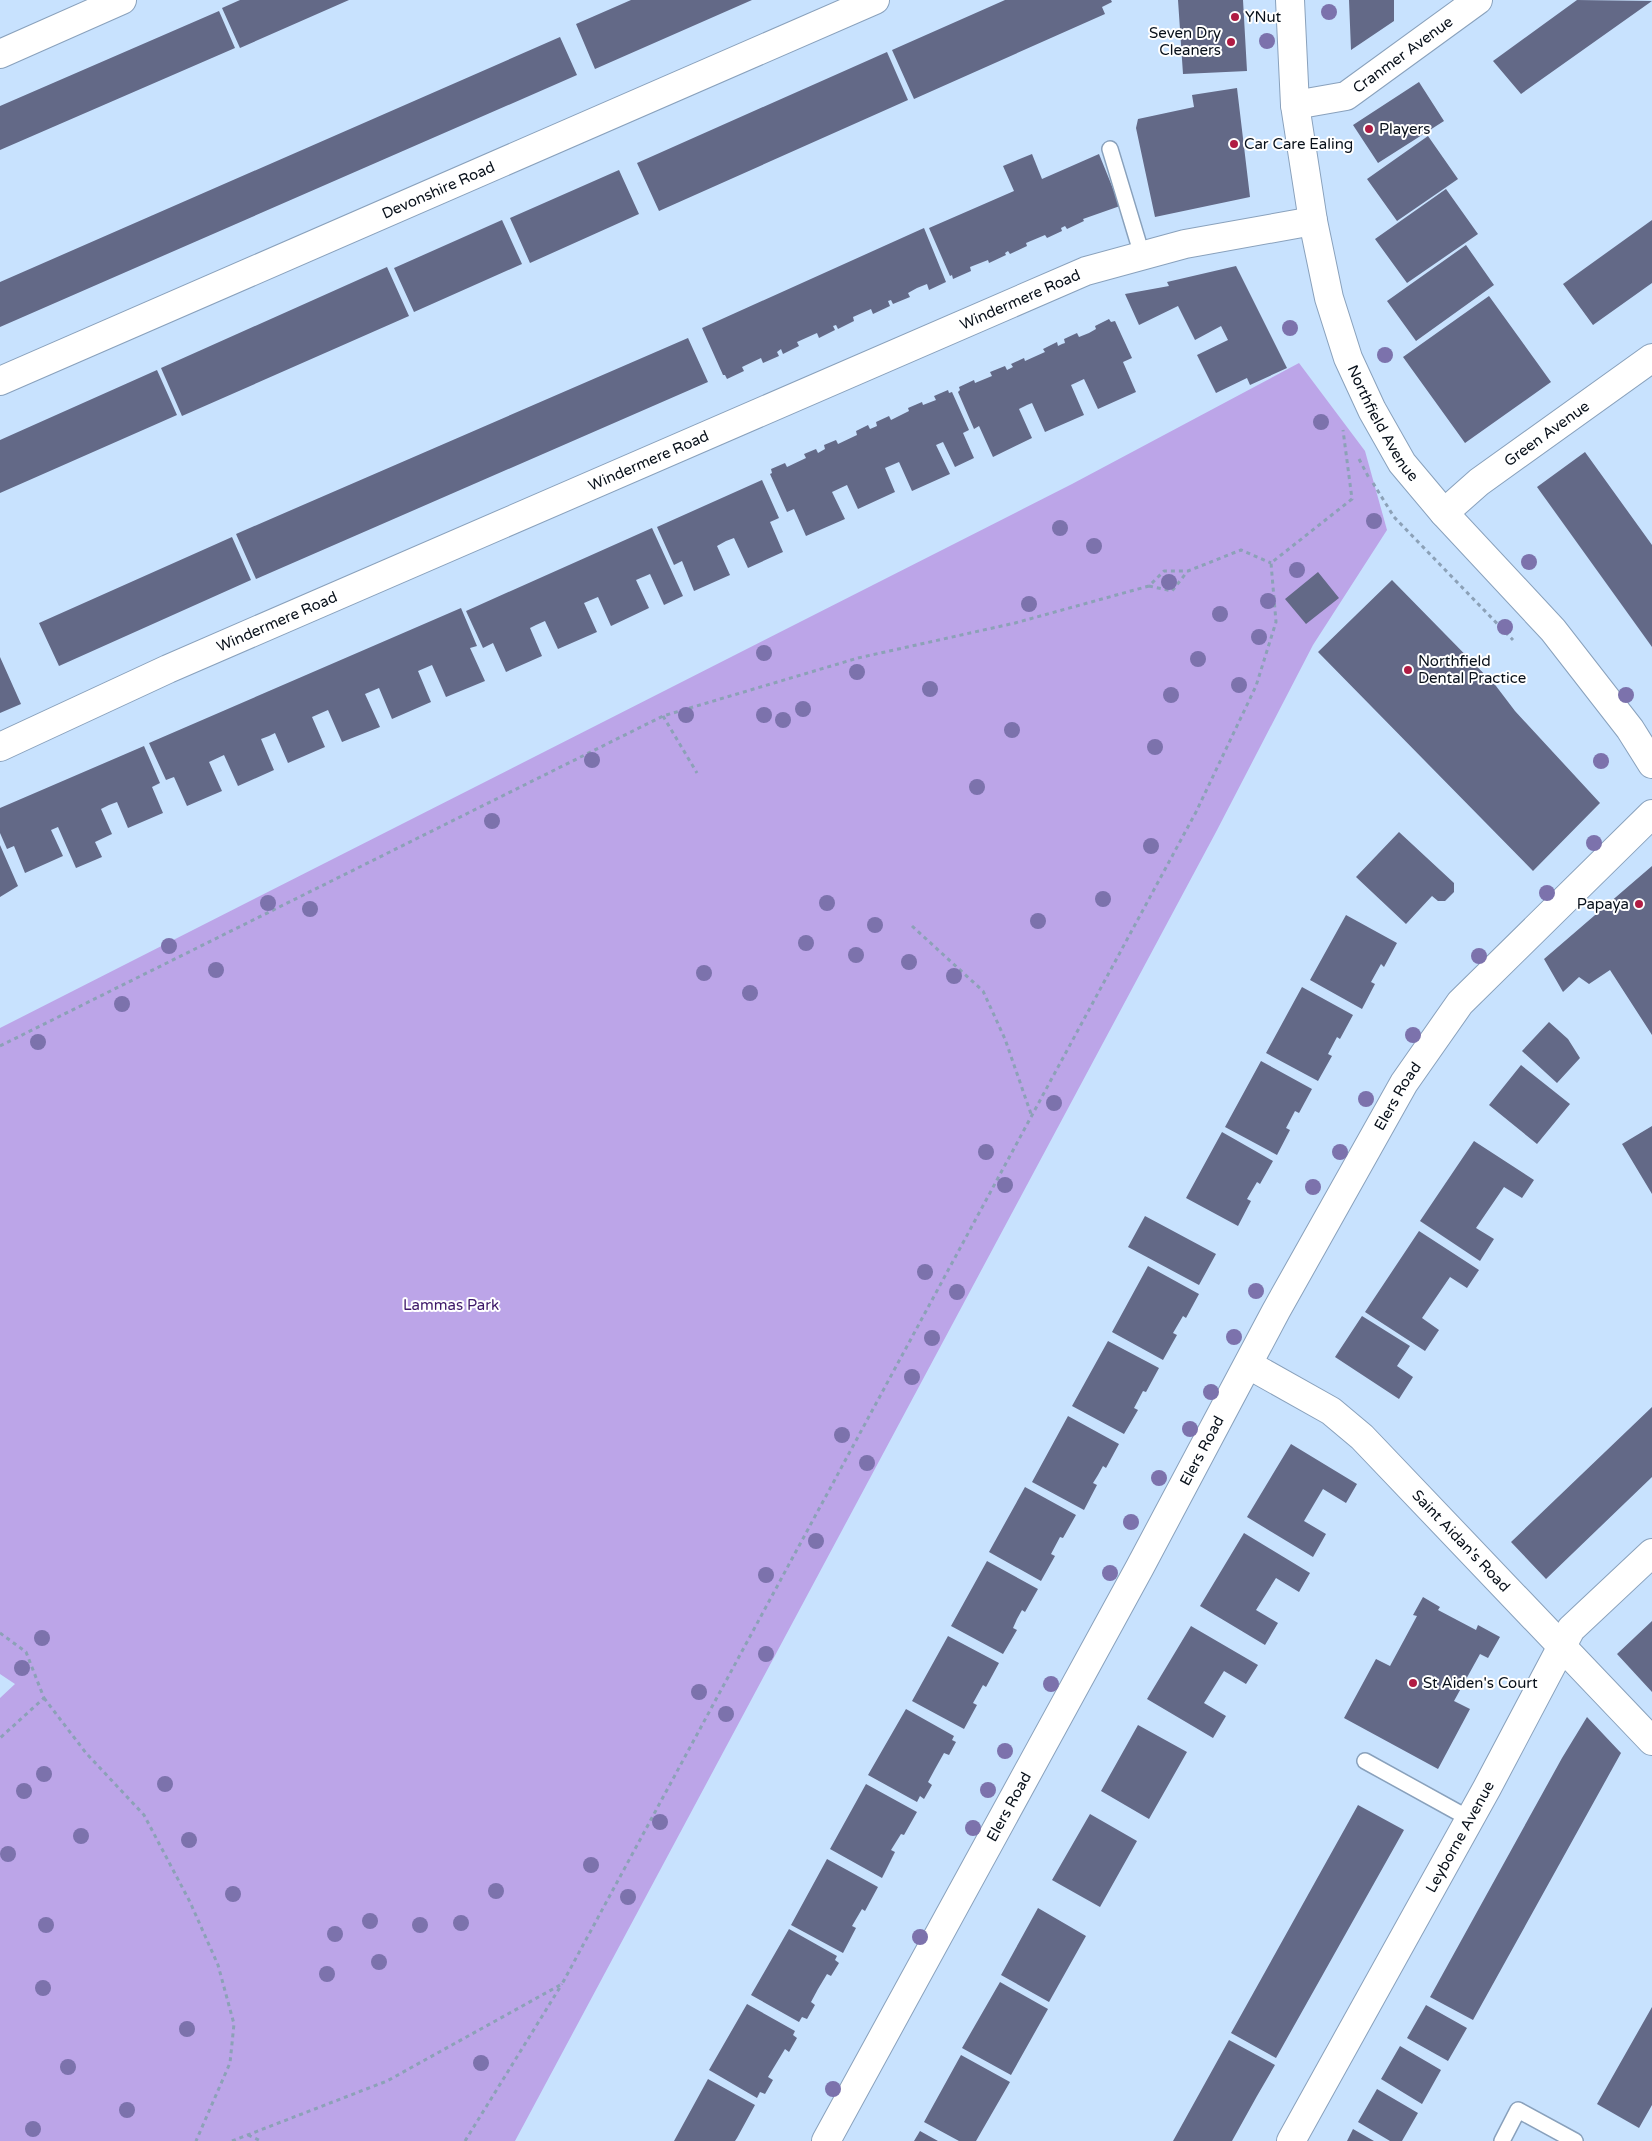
<svg xmlns="http://www.w3.org/2000/svg" width="1652" height="2141" font-family="'Varela Round',sans-serif">
	<rect width="100%" height="100%" fill="#c8e2fe"/>
	<path fill="#bca5e8" d="M1299,363L1365,451L1387,530L1313,645L1216,832L515,2141H0V1698L15,1684L0,1674V1028L1072,484Z"/>
	<path fill="#636987" d="M240,0H349L240,48L222,8Z
		M631,0H752L595,69L576,24Z
		M1005,0H1111L1112,2L1102,7L1105,14L914,99L892,50Z
		M1178,0H1243L1247,71L1183,74Z
		M1349,0H1394V21L1351,50Z
		M1577,0L1652,1L1521,94L1493,61Z
		M219,11L235,48L0,150V106Z
		M560,37L577,75L0,327V282Z
		M887,52L908,100L659,211L637,163Z
		M1419,82L1444,121L1378,163L1353,125Z
		M1237,88L1250,197L1155,217L1136,128L1138,119L1194,107L1192,95Z
		M1428,136L1458,179L1397,221L1367,179Z
		M1032,154L1042,179L1099,154L1120,206L1083,219L1084,221L1067,229L1065,226L1061,228L1062,231L1047,238L1045,235L1026,243L1027,246L1010,254L1008,251L1005,253L1006,255L989,263L988,260L970,267L971,271L953,279L952,275L950,276L929,228L1014,191L1003,166Z
		M619,170L639,214L530,263L510,218Z
		M1446,189L1478,234L1407,283L1375,239Z
		M502,220L522,264L414,312L394,268Z
		M1652,220V283L1593,325L1563,284Z
		M924,228L946,282L929,290L927,284L917,288L908,293L910,297L893,304L891,300L888,301L890,306L873,314L871,309L853,317L854,321L838,329L836,325L833,326L835,330L819,338L817,333L797,342L799,346L783,354L781,349L777,352L779,356L763,363L761,358L742,367L744,371L727,379L725,375H723L702,328Z
		M1466,245L1494,285L1416,341L1387,301Z
		M1236,266L1287,368L1250,385L1247,378L1216,393L1197,355L1228,340L1221,326L1195,340L1178,306L1139,325L1125,294L1169,286L1167,282Z
		M387,267L409,316L182,416L161,368Z
		M1489,296L1551,382L1465,443L1403,357Z
		M1109,319L1111,322L1115,321L1132,358L1123,362L1136,392L1098,409L1084,379L1071,385L1084,415L1045,432L1032,403L1027,405L1019,409L1032,438L993,457L979,426L974,429L958,392L960,390L959,387L974,380L975,383L992,376L990,372L1005,366L1007,370L1013,367L1011,364L1024,358L1025,361L1045,352L1043,349L1057,342L1058,346L1062,344L1065,343L1064,339L1077,333L1079,337L1089,333L1096,329L1095,326Z
		M688,338L708,382L256,579L236,534Z
		M157,370L177,415L0,493V440Z
		M948,390L949,393L952,392L969,430L963,433L974,458L955,467L943,442L936,445L950,474L912,491L899,462L885,468L895,492L858,509L847,485L832,492L845,519L806,536L794,509L787,512L770,474L772,473L771,469L785,463L787,467L806,458L804,454L816,449L818,453L825,449L824,445L836,440L838,444L857,435L856,431L868,425L870,429L877,426L876,422L889,416L891,420L909,411L908,408L922,402L923,405L936,400L934,396Z
		M1585,452L1652,545V647L1537,487Z
		M762,480L779,518L770,522L783,552L748,568L734,538L726,541L717,546L730,575L694,591L682,561L674,565L657,527Z
		M652,528L683,596L664,605L650,574L636,580L649,608L611,626L598,597L584,603L597,632L558,649L545,621L536,625L530,628L542,656L506,672L493,643L483,648L466,611Z
		M232,537L251,580L59,666L39,623Z
		M1318,572L1339,598L1306,624L1285,599Z
		M1392,580L1496,686L1515,711L1600,803L1533,871L1318,652Z
		M461,608L477,646L470,648L485,681L446,697L432,665L418,671L431,702L392,719L379,688L365,694L380,727L342,742L328,710L312,717L325,747L288,763L275,733L269,736L261,739L274,770L238,786L224,755L209,762L222,791L187,806L174,777L166,780L149,743Z
		M0,657L21,704L0,713Z
		M144,746L160,783L152,787L163,813L128,828L117,802L109,805L101,809L112,834L95,842L102,857L76,868L58,827L51,830L63,856L25,873L14,846L7,849L0,833V808Z
		M1399,832L1454,883V892L1445,901H1438L1432,896L1406,924L1356,877Z
		M0,845L18,886L0,897Z
		M1652,866V1035L1610,970L1589,984L1579,977L1563,992L1544,959Z
		M1346,915L1397,943L1384,967L1381,964L1371,982L1375,984L1362,1009L1310,980Z
		M1302,987L1353,1015L1340,1039L1337,1037L1328,1054L1332,1056L1318,1081L1266,1053Z
		M1549,1022L1568,1039L1580,1058L1557,1083L1522,1051Z
		M1261,1061L1312,1089L1299,1113L1295,1111L1286,1128L1290,1130L1277,1155L1225,1127Z
		M1521,1065L1570,1104L1537,1144L1489,1105Z
		M1652,1126V1194L1622,1144Z
		M1222,1132L1273,1161L1260,1184L1257,1182L1247,1199L1251,1201L1238,1226L1186,1198Z
		M1474,1141L1534,1180L1522,1198L1504,1187L1476,1228L1494,1239L1480,1261L1420,1221Z
		M1145,1216L1216,1254L1199,1285L1128,1247Z
		M1419,1231L1479,1270L1467,1288L1450,1277L1435,1299L1422,1318L1439,1330L1425,1351L1365,1312Z
		M1148,1266L1199,1294L1186,1318L1183,1316L1173,1333L1177,1335L1163,1360L1112,1332Z
		M1362,1316L1410,1346L1397,1366L1413,1377L1399,1399L1335,1357Z
		M1108,1341L1159,1368L1146,1392L1143,1391L1134,1408L1138,1410L1124,1434L1072,1406Z
		M1652,1407V1477L1546,1579L1511,1542Z
		M1068,1416L1119,1444L1106,1468L1103,1466L1098,1475L1093,1483L1097,1485L1084,1510L1032,1482Z
		M1291,1444L1357,1484L1346,1503L1323,1489L1304,1521L1326,1534L1313,1557L1247,1517Z
		M1025,1487L1076,1515L1063,1538L1060,1537L1051,1554L1055,1556L1041,1581L989,1552Z
		M1244,1533L1310,1573L1299,1592L1276,1578L1256,1610L1278,1623L1265,1645L1200,1606Z
		M987,1561L1038,1589L1025,1612L1022,1610L1017,1619L1013,1628L1017,1630L1003,1654L951,1626Z
		M1423,1597L1440,1607L1438,1610L1476,1630L1478,1625L1500,1637L1488,1658L1480,1654L1454,1701L1470,1709L1438,1769L1344,1718L1376,1659L1390,1666L1417,1616L1413,1615Z
		M1652,1621V1692L1617,1654Z
		M1191,1626L1258,1665L1246,1684L1224,1671L1204,1703L1226,1716L1213,1738L1147,1699Z
		M948,1636L999,1663L986,1687L983,1685L973,1703L977,1705L964,1729L912,1701Z
		M906,1709L954,1736L952,1740L956,1742L949,1755L944,1753L935,1769L928,1782L932,1785L924,1799L920,1796L917,1802L868,1775Z
		M1587,1717L1621,1753L1473,2020L1430,1997L1562,1758Z
		M1138,1725L1187,1752L1149,1819L1101,1791Z
		M866,1784L917,1812L904,1835L901,1834L891,1850L895,1852L882,1878L830,1849Z
		M1358,1805L1404,1830L1276,2058L1231,2033Z
		M1090,1814L1137,1841L1100,1907L1052,1880Z
		M827,1859L878,1887L865,1911L862,1909L852,1926L856,1928L843,1953L791,1925Z
		M1038,1908L1086,1936L1049,2002L1001,1975Z
		M789,1929L837,1956L835,1960L839,1963L831,1976L827,1974L818,1989L811,2002L815,2005L807,2019L802,2017L799,2022L751,1995Z
		M1000,1982L1048,2009L1011,2075L962,2048Z
		M747,2004L795,2031L793,2035L797,2038L789,2052L785,2049L768,2077L773,2080L765,2094L760,2092L757,2098L709,2070Z
		M1426,2005L1467,2028L1448,2061L1407,2038Z
		M1652,2007V2105L1639,2128L1597,2104Z
		M1229,2040L1275,2065L1257,2096L1232,2141H1173Z
		M1400,2046L1441,2070L1422,2104L1381,2079Z
		M961,2055L1010,2082L976,2141H959L924,2122Z
		M708,2079L755,2105L737,2138L735,2141H674Z
		M1377,2089L1418,2113L1402,2141H1390L1358,2122Z
		M1353,2129L1374,2141H1347Z
		M920,2131L938,2141H914Z"/>
	<g fill="none" stroke-linecap="round" stroke-linejoin="round">
		<defs>
			<path id="lane" d="M1110,149L1142,255
				M1365,1761L1470,1819
				M1502,2141L1518,2110L1575,2141"/>
			<g id="street">
				<path d="M0,54L122,0"/>
				<path id="s1" d="M1295,105L1346,96L1478,0"/>
				<path id="s2" d="M0,381L875,0"/>
				<path id="s3" d="M1444,513L1479,482L1652,358"/>
				<path id="s4" d="M0,747L168,669L1086,271L1185,244L1313,221"/>
				<path id="s5" d="M1249,1365L1331,1411L1362,1437L1652,1741"/>
				<path id="s6" d="M826,2141L1140,1567L1276,1311L1404,1083L1460,1003L1652,814"/>
				<path id="s7" d="M1291,2141L1487,1788L1571,1629L1652,1553"/>
			</g>
			<g id="secondary">
				<path id="s8" d="M1290,0L1295,105L1313,221L1329,298L1348,358L1372,410L1402,463L1444,513L1553,630L1630,729L1652,764"/>
			</g>
		</defs>
		<use href="#lane" stroke="#89a1bc" stroke-width="18"/>
		<use href="#street" stroke="#89a1bc" stroke-width="30"/>
		<use href="#secondary" stroke="#89a1bc" stroke-width="30"/>
		<path stroke="#8ca1b7" stroke-width="3" stroke-dasharray="4 4" stroke-linecap="butt" d="M1359,459L1369,478
			M1373,483L1394,517L1513,640
			M1149,586L1172,591L1187,572
			M663,716L697,773
			M912,926L983,991L1005,1039L1031,1114
			M0,1046L663,716L858,658L1015,623L1149,586L1164,571H1188L1241,550L1271,563
			M0,1633L26,1652L44,1698L0,1738
			M44,1698L86,1753L144,1815L190,1902L218,1965L234,2024L230,2063L196,2141
			M248,2135L261,2141
			M232,2141L387,2081L562,1984L1196,812L1256,686L1276,622L1271,563L1352,499L1343,430
			M465,2141L562,1984"/>
		<use href="#lane" stroke="#fff" stroke-width="15"/>
		<use href="#street" stroke="#fff" stroke-width="28"/>
		<use href="#secondary" stroke="#fff" stroke-width="28"/>
	</g>
	<g fill="#7c72ac">
		<circle cx="1329" cy="12" r="8"/>
		<circle cx="1267" cy="41" r="8"/>
		<circle cx="1290" cy="328" r="8"/>
		<circle cx="1385" cy="355" r="8"/>
		<circle cx="1321" cy="422" r="8"/>
		<circle cx="1374" cy="521" r="8"/>
		<circle cx="1060" cy="528" r="8"/>
		<circle cx="1094" cy="546" r="8"/>
		<circle cx="1529" cy="562" r="8"/>
		<circle cx="1297" cy="570" r="8"/>
		<circle cx="1169" cy="582" r="8"/>
		<circle cx="1268" cy="601" r="8"/>
		<circle cx="1029" cy="604" r="8"/>
		<circle cx="1220" cy="614" r="8"/>
		<circle cx="1505" cy="627" r="8"/>
		<circle cx="1259" cy="637" r="8"/>
		<circle cx="764" cy="653" r="8"/>
		<circle cx="1198" cy="659" r="8"/>
		<circle cx="857" cy="672" r="8"/>
		<circle cx="1239" cy="685" r="8"/>
		<circle cx="930" cy="689" r="8"/>
		<circle cx="1171" cy="695" r="8"/>
		<circle cx="1626" cy="695" r="8"/>
		<circle cx="803" cy="709" r="8"/>
		<circle cx="686" cy="715" r="8"/>
		<circle cx="764" cy="715" r="8"/>
		<circle cx="783" cy="720" r="8"/>
		<circle cx="1012" cy="730" r="8"/>
		<circle cx="1155" cy="747" r="8"/>
		<circle cx="592" cy="760" r="8"/>
		<circle cx="1601" cy="761" r="8"/>
		<circle cx="977" cy="787" r="8"/>
		<circle cx="492" cy="821" r="8"/>
		<circle cx="1594" cy="843" r="8"/>
		<circle cx="1151" cy="846" r="8"/>
		<circle cx="1547" cy="893" r="8"/>
		<circle cx="1103" cy="899" r="8"/>
		<circle cx="268" cy="903" r="8"/>
		<circle cx="827" cy="903" r="8"/>
		<circle cx="310" cy="909" r="8"/>
		<circle cx="1038" cy="921" r="8"/>
		<circle cx="875" cy="925" r="8"/>
		<circle cx="806" cy="943" r="8"/>
		<circle cx="169" cy="946" r="8"/>
		<circle cx="856" cy="955" r="8"/>
		<circle cx="1479" cy="956" r="8"/>
		<circle cx="909" cy="962" r="8"/>
		<circle cx="216" cy="970" r="8"/>
		<circle cx="704" cy="973" r="8"/>
		<circle cx="954" cy="976" r="8"/>
		<circle cx="750" cy="993" r="8"/>
		<circle cx="122" cy="1004" r="8"/>
		<circle cx="1413" cy="1035" r="8"/>
		<circle cx="38" cy="1042" r="8"/>
		<circle cx="1366" cy="1099" r="8"/>
		<circle cx="1054" cy="1103" r="8"/>
		<circle cx="986" cy="1152" r="8"/>
		<circle cx="1340" cy="1152" r="8"/>
		<circle cx="1005" cy="1185" r="8"/>
		<circle cx="1313" cy="1187" r="8"/>
		<circle cx="925" cy="1272" r="8"/>
		<circle cx="1256" cy="1291" r="8"/>
		<circle cx="957" cy="1292" r="8"/>
		<circle cx="1234" cy="1337" r="8"/>
		<circle cx="932" cy="1338" r="8"/>
		<circle cx="912" cy="1377" r="8"/>
		<circle cx="1211" cy="1392" r="8"/>
		<circle cx="1190" cy="1429" r="8"/>
		<circle cx="842" cy="1435" r="8"/>
		<circle cx="867" cy="1463" r="8"/>
		<circle cx="1159" cy="1478" r="8"/>
		<circle cx="1131" cy="1522" r="8"/>
		<circle cx="816" cy="1541" r="8"/>
		<circle cx="1110" cy="1573" r="8"/>
		<circle cx="766" cy="1575" r="8"/>
		<circle cx="42" cy="1638" r="8"/>
		<circle cx="766" cy="1654" r="8"/>
		<circle cx="22" cy="1668" r="8"/>
		<circle cx="1051" cy="1684" r="8"/>
		<circle cx="699" cy="1692" r="8"/>
		<circle cx="726" cy="1714" r="8"/>
		<circle cx="1005" cy="1751" r="8"/>
		<circle cx="44" cy="1774" r="8"/>
		<circle cx="165" cy="1784" r="8"/>
		<circle cx="988" cy="1790" r="8"/>
		<circle cx="24" cy="1791" r="8"/>
		<circle cx="660" cy="1822" r="8"/>
		<circle cx="973" cy="1828" r="8"/>
		<circle cx="81" cy="1836" r="8"/>
		<circle cx="189" cy="1840" r="8"/>
		<circle cx="8" cy="1854" r="8"/>
		<circle cx="591" cy="1865" r="8"/>
		<circle cx="496" cy="1891" r="8"/>
		<circle cx="233" cy="1894" r="8"/>
		<circle cx="628" cy="1897" r="8"/>
		<circle cx="370" cy="1921" r="8"/>
		<circle cx="461" cy="1923" r="8"/>
		<circle cx="46" cy="1925" r="8"/>
		<circle cx="420" cy="1925" r="8"/>
		<circle cx="335" cy="1934" r="8"/>
		<circle cx="920" cy="1937" r="8"/>
		<circle cx="379" cy="1962" r="8"/>
		<circle cx="327" cy="1974" r="8"/>
		<circle cx="43" cy="1988" r="8"/>
		<circle cx="187" cy="2029" r="8"/>
		<circle cx="481" cy="2063" r="8"/>
		<circle cx="68" cy="2067" r="8"/>
		<circle cx="833" cy="2089" r="8"/>
		<circle cx="127" cy="2110" r="8"/>
		<circle cx="33" cy="2129" r="8"/>
	</g>
	<g fill="#b01c43" stroke="#fff" stroke-width="2">
		<circle cx="1235" cy="17" r="5"/>
		<circle cx="1231" cy="42" r="5"/>
		<circle cx="1369" cy="129" r="5"/>
		<circle cx="1234" cy="144" r="5"/>
		<circle cx="1408" cy="670" r="5"/>
		<circle cx="1639" cy="904" r="5"/>
		<circle cx="1413" cy="1683" r="5"/>
	</g>
	<g text-anchor="middle" stroke-width="4" stroke-linejoin="round" paint-order="stroke">
		<g font-size="15" fill="#08101a" stroke="#fff" text-anchor="start">
			<text x="1245" y="22">YNut</text>
			<text x="1221" y="38" text-anchor="end">Seven Dry<tspan x="1221" dy="17">Cleaners</tspan></text>
			<text x="1379" y="134">Players</text>
			<text x="1244" y="149">Car Care Ealing</text>
			<text x="1418" y="666">Northfield<tspan x="1418" dy="17">Dental Practice</tspan></text>
			<text x="1629" y="909" text-anchor="end">Papaya</text>
			<text x="1423" y="1688">St Aiden's Court</text>
		</g>
		<g font-size="15" fill="#08101a" stroke="#fff">
			<text dy="5" stroke="none"><textPath href="#s1" startOffset="122">Cranmer Avenue</textPath></text>
			<text dy="5" stroke="none"><textPath href="#s2" startOffset="478">Devonshire Road</textPath></text>
			<text dy="5" stroke="none"><textPath href="#s4" startOffset="1114">Windermere Road</textPath></text>
			<text dy="5" stroke="none"><textPath href="#s8" startOffset="438">Northfield Avenue</textPath></text>
			<text dy="5" stroke="none"><textPath href="#s3" startOffset="130">Green Avenue</textPath></text>
			<text dy="5" stroke="none"><textPath href="#s4" startOffset="709">Windermere Road</textPath></text>
			<text dy="5" stroke="none"><textPath href="#s4" startOffset="304">Windermere Road</textPath></text>
			<text dy="5" stroke="none"><textPath href="#s6" startOffset="1191">Elers Road</textPath></text>
			<text dy="5" stroke="none"><textPath href="#s6" startOffset="786">Elers Road</textPath></text>
			<text dy="5" stroke="none"><textPath href="#s5" startOffset="278">Saint Aidan's Road</textPath></text>
			<text dy="5" stroke="none"><textPath href="#s6" startOffset="381">Elers Road</textPath></text>
			<text dy="5" stroke="none"><textPath href="#s7" startOffset="348">Leyborne Avenue</textPath></text>
		</g>
		<g font-size="15" fill="#3d1768" stroke="#fff">
			<text x="451" y="1310">Lammas Park</text>
		</g>
	</g>
</svg>
